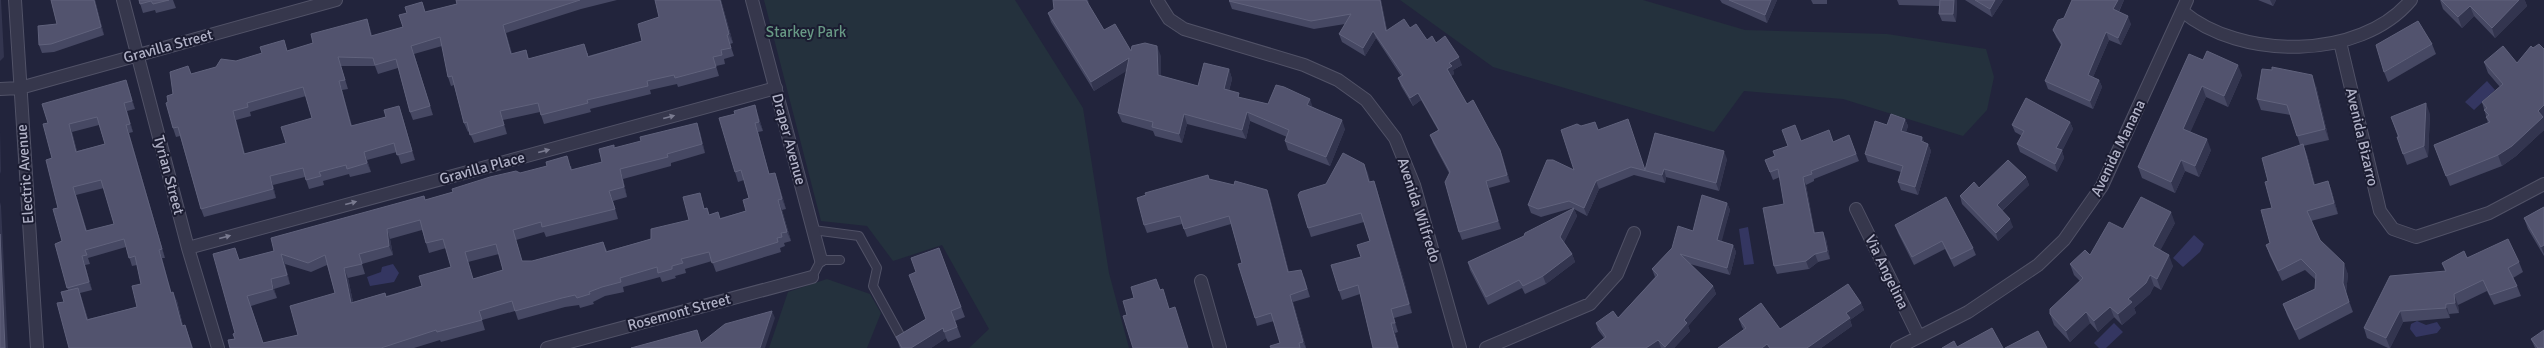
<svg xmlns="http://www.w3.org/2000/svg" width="2544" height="348" font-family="Signika,sans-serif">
	<rect width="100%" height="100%" fill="#22243c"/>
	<path fill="#24313d" d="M764,0H1015L1083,108L1109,273L1129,348H969L989,329L942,245L893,261L867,226L821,221Z
		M1400,0H1643L1745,30L1887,34L1986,49L1994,77L1987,110L1963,136L1843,99L1744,91L1714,132L1493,67Z
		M827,279L870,294L881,313L867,348H769L788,292Z"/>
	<path fill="#343661" d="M2487,81L2495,90L2474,110L2465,102Z
		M1748,227L1754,264L1744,265L1739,229Z
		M2194,235L2204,244L2200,252L2183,267L2173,258Z
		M393,264L399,273L394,282L370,286L367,277L381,272L382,267Z
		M2417,321L2426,325L2437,322L2441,328L2437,333L2416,337L2410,329L2411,324Z
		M2114,323L2123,332L2106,348H2099L2094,343Z"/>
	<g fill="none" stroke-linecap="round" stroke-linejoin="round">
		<defs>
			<path id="lane" d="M813,230L859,236L877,268L873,286L901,337
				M812,277L821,260H840"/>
			<path id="street" d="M15,0L37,348
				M123,0L188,248L218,348
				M752,0L821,260
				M1157,0L1169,19L1184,29L1304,65L1338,80L1366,100L1395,138L1414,185L1460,348
				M2182,11C2240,60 2360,61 2411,0
				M2340,42L2380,211L2393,229L2416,237L2489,213L2544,184
				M0,89L20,88L336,0
				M1856,209L1918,335
				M188,248L776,88
				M1201,281L1220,348
				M547,348L812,277
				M1486,348L1590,304L1617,274L1634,233
				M1897,348L1968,312L2038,265L2064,240L2102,186L2187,0"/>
		</defs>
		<use href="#lane" stroke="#515267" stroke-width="10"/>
		<use href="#street" stroke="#515267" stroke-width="14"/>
		<use href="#lane" stroke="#36374c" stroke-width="8"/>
		<use href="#street" stroke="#36374c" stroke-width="12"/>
	</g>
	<path fill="#464863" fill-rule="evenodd" d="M51,0H95L104,35L54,52L42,53L39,45L57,24Z
		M139,0H173L176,8L156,13L155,10L143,13Z
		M456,0H617L581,9L506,33L512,54L526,50L529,59L588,53V56L642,41L721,0L733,43L730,44L734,56L724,59L725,64L716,66L719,76L678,87L677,84L650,90L651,94L590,109L591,112L544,124L540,112L503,120L507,134L474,143L469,131L468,132L464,123L454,85L451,86L448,77L442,46L414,54L433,115L413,120L410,112L398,68L378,74L375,66H341L348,89L342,90L352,126L386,117L399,106L402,115L415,160L401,164L397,152L367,160L371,172L350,177L349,174L323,181L324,185L309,189L305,177L273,185L276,198L204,217L201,209L180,136L176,137L173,128L168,102L188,66L191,74L216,67L236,61L288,51L313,43L367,19L372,36L403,27L426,12L457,4ZM306,96L312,118L286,143L245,154L236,120L251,116L250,112Z
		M1088,0L1089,5L1104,30L1131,51L1161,56V76L1198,86L1229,69L1232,79L1229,91L1241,98L1268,104L1313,107L1345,129L1330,166L1288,150L1285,141L1287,137L1250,121L1246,139L1187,124L1182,143L1155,136L1153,131L1122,122L1118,113L1127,70L1094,91L1051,22L1048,13Z
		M1230,0H1381L1387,30L1410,28L1427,40L1436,43L1462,65L1453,70L1454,74L1451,76L1467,104L1500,150L1503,158L1510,182L1489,188L1501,229L1462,240L1459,232L1449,173L1433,143L1430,135L1438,130L1421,100L1413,106L1401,86L1398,78L1401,76L1376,38L1365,56L1342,42L1339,34L1345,24L1314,29L1232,9L1229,1Z
		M1720,0H1777L1767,23L1722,3Z
		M1811,0H1827V4H1813Z
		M1897,0H1957L1956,22L1942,21L1939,14V6L1899,5Z
		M1965,0H2003L1992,17Z
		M2072,0H2124L2119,12L2131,24L2121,45L2109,40L2093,77L2099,80L2102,87L2093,109L2048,89L2045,81L2061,45L2056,37L2053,30L2064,18Z
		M2258,0H2276L2273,6Z
		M2440,0H2525V1L2527,6L2495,38L2474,16L2462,28L2443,9Z
		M2432,44L2436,54L2388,82L2384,72Z
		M2533,48L2544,49V130L2516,156L2502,166L2450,186L2434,145L2488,123L2482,102L2500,87L2488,73L2484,62L2517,63Z
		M2203,60L2242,75L2228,107L2206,97L2190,132L2211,150L2199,177L2185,171L2175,193L2142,178L2138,167Z
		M2316,86L2329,140L2303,146L2307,155L2315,185L2328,181L2332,192L2338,214L2311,221L2320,240L2348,274L2346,293L2353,312L2299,340L2287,315L2283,304L2315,289L2316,280L2305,270L2282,281L2270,256L2266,245L2270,243L2272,208L2268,181L2300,145L2291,115L2261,110L2257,99Z
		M129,89L135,109L127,111L133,132L129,133L165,258H162L171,293L177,301L183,326L185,325L193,348H69L64,302L68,290L55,244L62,241L48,123ZM99,125L105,144L77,151L72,132ZM104,188L114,224L87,231L76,195ZM126,247L132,266L137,265L141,284L137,307L88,319L80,293L92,290L85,265L90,264L88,258Z
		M2430,114L2428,157L2407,165L2397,137H2398L2391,117Z
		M758,115L763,131L758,132L769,174L775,173L778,182L786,209L782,210L791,241L784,243L785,246L780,248L781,252L716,272L712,261L685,269L686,273L675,276L676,278L662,282L660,277L623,287L624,292L605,296L593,302L594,304L580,308L579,305L565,307L518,320L515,311L482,320L485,330L441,342L440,340L414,348H230L235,339L239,260L274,251L424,196L425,200L520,173L571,166L572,170L602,162L615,148L700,132L705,153L671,163V166L623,179L627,197L613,201L618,219L546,237L544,232L516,240L522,261H532L603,242L607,251L651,239L689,220L700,193L704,208H707L709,215L718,212L720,218L746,211L749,198L744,180L738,182L735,172ZM422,230L426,243L429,253L446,248L451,267L422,286L386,296L385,293L353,302L348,278L365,274L362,264L393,255L390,239ZM499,254L503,270L473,279L468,262ZM285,264L311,272L327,265L335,293L298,335L263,343L251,306L277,298L274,289L290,284Z
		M1905,119L1908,126L1906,132L1922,137L1924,142L1928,144L1931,151L1918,195L1901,190L1898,182L1901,172L1868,162L1865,154L1887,125Z
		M2070,122L2073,129L2062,151L2064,158L2057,172L2020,152L2017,144L2022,136L2015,132L2012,125Z
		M1581,126L1598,130L1645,170L1727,159L1719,191L1666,177L1665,183L1634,175L1599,189L1587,216L1574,209L1577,216L1564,242L1572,254L1575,262L1546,284L1525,294L1522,288L1488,305L1470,270L1468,262L1524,236L1573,209L1572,208L1541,217L1531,213L1528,205L1574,170Z
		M1849,135L1859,161L1814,179V181L1806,185L1815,233L1826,239L1830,259L1818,262L1809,269L1777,274L1774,266L1784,204L1780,177L1773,180L1765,160L1775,156L1801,141L1833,142Z
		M1364,164L1370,182L1374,181L1377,190L1404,281L1412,313L1394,318L1398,332L1395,333L1399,348H1373L1360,294L1342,300L1339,291L1361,257L1370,241L1364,222L1311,237L1308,228L1326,184Z
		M2026,177L2029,185L2002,211L2013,227L1998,241L1962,204L1960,196L1979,188Z
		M1209,179L1270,198L1289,272L1304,277L1310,297L1293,302L1306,348H1271L1280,343L1274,321L1257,326L1255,318L1242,263L1231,224L1187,237L1182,224L1147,233L1144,225Z
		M1727,203L1730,210L1721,241L1733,245L1736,252L1730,275L1690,264L1713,286L1716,294L1688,326L1690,331L1674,348H1591L1604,338L1598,330L1596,323L1618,318L1655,277L1652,269L1672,248Z
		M2544,207V256L2528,229L2524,218Z
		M2175,223L2160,250L2173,266L2161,290L2154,286L2150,294L2134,308L2136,313L2122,325L2114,317L2098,332L2090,323L2070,342L2054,325L2050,314L2080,281L2074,275L2070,264L2090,255L2123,229Z
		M1895,225L1973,248L1976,255L1954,267L1945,249L1914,265L1898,233Z
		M939,248L965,317L955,321L961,337L948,342L946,338L931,348H900L896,337L926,319Z
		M2467,258L2519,262L2523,272L2513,278L2517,286L2521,296L2494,305L2487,291L2458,305L2459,313L2449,314L2450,318L2403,322L2390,348H2388L2367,338L2364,328L2445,271L2442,263Z
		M1861,303L1864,310L1850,320L1852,326L1821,348H1718L1744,330L1742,327L1739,319L1780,329Z
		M2531,339L2544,348H2535Z"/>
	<path fill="#33354f" d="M0,0H1L4,57L0,61Z
		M94,0H95L104,35L101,27Z
		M720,0H721L733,43L729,34Z
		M1380,0H1381L1388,39L1386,31Z
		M1771,0H1777L1767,23L1765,15Z
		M1954,0H1957L1956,22L1953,14Z
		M1995,0H2003L1992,17L1990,9Z
		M2118,0H2124L2116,17L2113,9Z
		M2270,0H2276L2273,6Z
		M2519,0H2525V1L2527,6L2495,38L2492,28Z
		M2470,6L2474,16L2462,28L2458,17Z
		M2128,16L2131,24L2121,45L2118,38Z
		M367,19L370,28L375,45L371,36Z
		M503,25L506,33L515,63L511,54Z
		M1373,31L1376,38L1365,56L1363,48Z
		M2106,32L2109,40L2091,82L2088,75Z
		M411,46L414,54L433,115L430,106Z
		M1157,46L1161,56V85L1158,75Z
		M1459,57L1462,65L1453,70L1454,74L1450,77L1447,69L1449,63Z
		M1129,58L1133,67L1094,91L1091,82Z
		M2238,65L2242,75L2228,107L2224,96Z
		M1229,69L1232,79L1227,98L1224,89Z
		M2312,75L2316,86L2329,140L2325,129Z
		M126,80L129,89L135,109L132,101Z
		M2099,80L2102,87L2093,109L2090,101Z
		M339,81L342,90L354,135L351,126Z
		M2202,86L2206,97L2187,140L2183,129Z
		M1418,93L1421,100L1413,106L1410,98Z
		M1310,99L1313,108L1307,105Z
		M124,103L127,111L133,132L130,124Z
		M2426,103L2430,114L2428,157L2424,146Z
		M755,105L758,115L763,131L759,122Z
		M2544,105V130L2516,156L2502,166L2498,155L2538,111Z
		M399,106L402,115L415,160L412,151Z
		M233,111L236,120L247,163L244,154Z
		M500,111L503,120L507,134L504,125Z
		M1247,112L1250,121L1246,139L1242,130Z
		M1184,114L1187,124L1182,143L1179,134Z
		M1905,119L1908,126L1904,138L1901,131Z
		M1342,120L1345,129L1330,166L1326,157Z
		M2070,122L2073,129L2062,151L2064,158L2057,172L2055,164L2056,148Z
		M697,123L700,132L705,153L702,144Z
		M755,123L758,132L772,184L769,174Z
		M69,124L72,132L79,160L76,152Z
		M126,125L129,133L165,258L162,249Z
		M0,131L1,174L0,171Z
		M1922,137L1925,145L1921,141Z
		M2207,139L2211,150L2199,177L2195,166Z
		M1928,144L1931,151L1918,195L1915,187Z
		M2303,144L2307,155L2318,195L2314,185Z
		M1500,150L1503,158L1510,182L1507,175Z
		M1724,151L1727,159L1719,191L1716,183Z
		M364,152L367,160L371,172L367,163Z
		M2181,160L2185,171L2175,193L2171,182Z
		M1364,164L1368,173L1373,191L1369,182Z
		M620,169L623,179L627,197L624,187Z
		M1664,169L1666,177L1665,183L1662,175Z
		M775,173L778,182L786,209L782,199Z
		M270,176L273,185L276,198L273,189Z
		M1803,177L1806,185L1816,241L1814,233Z
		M2026,177L2029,185L1999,213L1997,205Z
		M1374,181L1377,190L1404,281L1412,313L1409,304Z
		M1486,181L1489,188L1501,229L1498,221Z
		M1596,181L1599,189L1587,216L1584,208Z
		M2328,181L2332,192L2338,214L2334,203Z
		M73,187L76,195L89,240L86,231Z
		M1267,190L1270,198L1291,280L1288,272Z
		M609,191L613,201L618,219L615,209Z
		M700,193L703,203L707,218L704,209Z
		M778,200L782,210L791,241L787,232Z
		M0,202L1,206L8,348H5L0,234Z
		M1727,203L1730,210L1720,248L1717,240Z
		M1574,208L1577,216L1563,244L1560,237Z
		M2171,212L2175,223L2157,257L2153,246Z
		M2010,219L2013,227L1998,241L1996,233Z
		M387,229L390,239L393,255L389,246Z
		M1823,232L1826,239L1830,259L1827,251Z
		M1733,245L1736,252L1730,275L1727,268Z
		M2544,245V254L2541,247Z
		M159,250L162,258L174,301L171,293Z
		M281,254L285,264L290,284L287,275Z
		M1572,254L1575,262L1546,284L1543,276Z
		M1815,254L1818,262L1809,269L1806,261Z
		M2169,255L2173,266L2161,290L2157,279Z
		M82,256L85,265L92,290L89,282Z
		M2344,263L2348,274L2346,293L2353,312L2343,283Z
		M344,268L348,278L355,312L351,303Z
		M2150,275L2154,286L2150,294L2134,308L2136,313L2122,325L2118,314L2128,299Z
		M271,279L274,289L277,298L273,289Z
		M1713,286L1716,294L1688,326L1690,331L1674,348H1666L1665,347L1684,320Z
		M78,288L81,296L90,328L87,320Z
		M173,292L177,301L185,334L182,326Z
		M2454,294L2458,305L2459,313L2455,303Z
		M1290,295L1293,302L1306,348L1303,342Z
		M1861,303L1864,310L1850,320L1852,326L1821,348H1807L1846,313Z
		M2446,304L2449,314L2450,318L2446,308Z
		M2110,307L2114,317L2098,332L2094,321Z
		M1391,309L1394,318L1398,332L1395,323Z
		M772,311L775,318L765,348H760Z
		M2400,311L2403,322L2390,348L2386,338Z
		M2086,312L2090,323L2070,342L2066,331Z
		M1391,323L1395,333L1399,348H1398Z
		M943,328L946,338L931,348H911Z
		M1658,340L1661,348H1646Z
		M1767,344L1769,348H1762Z"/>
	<path fill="#52536e" stroke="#60627c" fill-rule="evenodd" d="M51,0H94L101,27L51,44L39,45L38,26L57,24Z
		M139,0H169L153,4L151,1L140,4Z
		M456,0H580L503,25L511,54L526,50L528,59L584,44L588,57L642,41L638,24L659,17L655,0H720L729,34L727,35L731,48L721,50L722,55L713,57L716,67L675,78L674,75L647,81L648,86L587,100L588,103L541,115L538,103L500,111L504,125L470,135L467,122L464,123L452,76L448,77L440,37L411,46L430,106L410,112L396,59L375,65L373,58L338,57L345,80L339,81L351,126L386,117L384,110L399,106L412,151L397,155L394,143L364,152L367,163L347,169L346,165L319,172L321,176L306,180L303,168L270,176L273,189L201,209L178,127L173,128L166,103L168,102L167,96L173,94L170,72L188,66L191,74L216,67L221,59L236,61L262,53L260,47L284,40L287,51L313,43L311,34L367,19L371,36L403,27L399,15L407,13L405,7L422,2L425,12L457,4ZM303,87L312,118L281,127L286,143L244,154L233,111L248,107L247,103Z
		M1053,0H1086L1104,30L1115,24L1131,51L1132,46L1145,43L1157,46L1158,75L1198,86L1204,63L1229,69L1224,89L1239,93L1238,97L1268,104L1276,85L1284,87L1310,99L1307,105L1342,120L1326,157L1285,141L1289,130L1247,112L1242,130L1184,114L1179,134L1152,127L1153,122L1118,113L1129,58L1091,82L1048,13L1054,9Z
		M1230,0H1380L1386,31L1404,19L1410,28L1416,24L1427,40L1432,36L1436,43L1445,36L1459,57L1449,63L1452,66L1447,69L1467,104L1473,100L1500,150L1507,175L1486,181L1498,221L1459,232L1445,182L1450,172L1430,135L1439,130L1418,93L1410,98L1398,78L1403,75L1373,31L1363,48L1339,34L1351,14L1311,21L1229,1Z
		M1729,0H1771L1765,15Z
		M1940,0H1954L1953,14H1939Z
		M1975,0H1995L1990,9Z
		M2072,0H2118L2113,9L2128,16L2118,38L2106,32L2088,75L2099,80L2090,101L2045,81L2062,44L2053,30L2058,20L2064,18Z
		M2441,0H2519L2492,28L2470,6L2458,17Z
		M2418,21L2432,44L2384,72L2376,45Z
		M2539,44L2544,49V105L2538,111L2543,117L2512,146L2498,155L2446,176L2434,145L2490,122L2486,117L2489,115L2484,110L2487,108L2482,102L2503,84L2484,62L2503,46L2517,63L2531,46L2533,48Z
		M2207,51L2238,65L2224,96L2202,86L2183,129L2207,139L2195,166L2181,160L2171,182L2138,167L2189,54L2203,60Z
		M2272,67L2312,75L2325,129L2297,136L2287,105L2257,99L2262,69L2272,70Z
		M126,80L132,101L124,103L130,124L126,125L162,249L159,250L171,293L173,292L182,326L185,325L192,348H69L57,303L64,302L61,292L78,288L87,320L137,307L132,286L141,284L135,256L129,258L124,239L85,250L87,255L82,256L89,282L67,288L55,244L62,241L53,209L58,208L46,160L52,158L43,124L48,123L42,104ZM97,117L105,144L76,152L69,124ZM101,180L114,224L86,231L73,187Z
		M2026,98L2070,122L2056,148L2062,150L2055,164L2017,144L2024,131L2012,125Z
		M2426,103L2424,146L2403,154L2397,137H2399L2391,117Z
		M755,105L759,122L755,123L769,174L775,173L782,199L778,200L787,232L781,233L782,237L777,238L778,242L712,263L709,252L681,259L683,263L672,266V269L658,273L657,267L620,278L621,282L602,287L589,292L590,294L577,298L575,295L562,298L515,311L512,301L479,311L482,320L437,332L436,330L381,348H230L228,340L235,339L233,334L235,333L213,254L235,248L239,260L274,251L271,238L424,196L425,200L453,192L452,189L490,177L516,171L520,173L547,166L546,162L567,156L571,170L602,162L599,149L614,145V148L641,141L640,137L697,123L702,144L667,154L668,157L620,169L624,187L609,191L615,209L542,227L541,222L513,230L522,261H532L603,242L606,252L651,239V229L689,220L683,197L700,193L704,209L707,208L709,215L718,212L720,219L746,211L743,200L749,198L741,170L735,172L719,118L735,114L734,111ZM420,220L426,243L443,239L451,267L419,276L422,286L386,297L385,293L351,303L344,268L362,264L359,254L389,246L387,229ZM496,244L503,270L473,279L465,252ZM281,254L308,263L325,255L335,293L290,306L298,335L263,343L247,296L273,289L271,279L287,275Z
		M1891,114L1905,119L1901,131L1922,137L1921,141L1928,144L1915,187L1898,182L1903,166L1865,154L1875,121L1887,125Z
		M1628,119L1645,170L1655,133L1724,151L1716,183L1664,169L1662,175L1631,167L1596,181L1584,208L1569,201L1538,209L1528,205L1547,160H1553L1574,170L1561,130L1577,124L1581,126L1595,122L1598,130Z
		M1795,125L1801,141L1829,130L1833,142L1849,135L1856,154L1811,171L1812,174L1803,177L1814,233L1823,232L1827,251L1815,254L1806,261L1774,266L1763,208L1784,204L1778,169L1770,172L1765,160L1775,156L1773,151L1788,146L1782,130Z
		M2303,144L2314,185L2328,181L2334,203L2307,211L2320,240L2344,263L2343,283L2349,302L2295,330L2283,304L2315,289L2316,274L2301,259L2278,271L2266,245L2270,243L2261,210L2272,208L2265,182L2268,181L2262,158Z
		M1343,153L1364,164L1369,182L1374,181L1400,272L1409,304L1391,309L1395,323H1391L1398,348H1373L1358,285L1339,291L1331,265L1361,257L1357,245L1370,241L1361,213L1308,228L1298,195L1300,192L1326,184Z
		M2008,160L2026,177L1997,205L2010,219L1996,233L1960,196L1974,182L1979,188Z
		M1208,175L1209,179L1234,185L1235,181L1267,190L1288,272L1301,270L1307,289L1290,295L1303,342L1299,343L1300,348H1271L1270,346L1280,343L1271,313L1255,318L1238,264L1242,263L1229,216L1184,229L1180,216L1144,225L1137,198L1146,195L1145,193Z
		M1702,195L1727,203L1717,240L1733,245L1727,268L1680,254L1713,286L1684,320L1687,323L1665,347L1658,340L1646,348H1591L1606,337L1596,323L1613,311L1618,318L1658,275L1652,269L1672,248L1678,226L1693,231Z
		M1946,197L1973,248L1951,259L1942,241L1912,257L1895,225Z
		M2141,197L2171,212L2153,246L2169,255L2157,279L2150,275L2146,283L2128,299L2132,302L2118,314L2110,307L2094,321L2086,312L2066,331L2050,314V309L2083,278L2070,264L2085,250L2090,255L2109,222L2123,229Z
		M2544,207V245L2541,247L2524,218Z
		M1574,208L1560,237L1572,254L1543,276L1523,286L1519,280L1486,297L1468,262L1524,236L1525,233Z
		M0,234L5,348H0Z
		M2508,239L2519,262L2508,268L2517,286L2490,295L2483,280L2454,294L2455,303L2446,304V308L2400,311L2386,338L2364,328L2390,276L2446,271L2442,263L2464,251L2467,258Z
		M939,248L961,307L951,311L957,327L944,332L943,328L911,348H902L896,337L926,319L909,275L916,272L911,258Z
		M1156,279L1160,290L1163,289L1169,309L1175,307L1188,348H1133L1123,316L1127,315L1123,301L1134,298L1131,287Z
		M1848,284L1861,303L1846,313L1850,318L1807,348H1770L1767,344L1762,348H1718L1746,328L1739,319L1761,303L1780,329Z
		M772,311L760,348H631L697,330L701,343L725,324Z
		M1992,328L2003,348H1942L1954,341L1957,347Z
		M2544,330V348H2538L2531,339Z
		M2038,331L2047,348H2005Z"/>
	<defs><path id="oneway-solid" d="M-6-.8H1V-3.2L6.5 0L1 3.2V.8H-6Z"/></defs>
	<g fill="#7a7b90">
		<use href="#oneway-solid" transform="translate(669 117) rotate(-15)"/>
		<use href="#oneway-solid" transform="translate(544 151) rotate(-15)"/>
		<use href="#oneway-solid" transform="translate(351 203) rotate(-15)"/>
		<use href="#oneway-solid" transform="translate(225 237) rotate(-15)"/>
	</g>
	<g text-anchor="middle" stroke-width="4" stroke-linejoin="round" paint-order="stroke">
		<g font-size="15" fill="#689985" stroke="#1b1c31">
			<text x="806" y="37">Starkey Park</text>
		</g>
		<g font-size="15" fill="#b1b2c7" stroke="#1b1c31">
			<text transform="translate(168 46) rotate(-15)" y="5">Gravilla Street</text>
			<text transform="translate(2362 137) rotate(77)" y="5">Avenida Bizarro</text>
			<text transform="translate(789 139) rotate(75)" y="5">Draper Avenue</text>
			<text transform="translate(2118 148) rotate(-64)" y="5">Avenida Manana</text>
			<text transform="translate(482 168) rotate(-15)" y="5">Gravilla Place</text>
			<text transform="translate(25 174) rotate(-94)" y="5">Electric Avenue</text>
			<text transform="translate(169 175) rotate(75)" y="5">Tyrian Street</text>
			<text transform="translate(1419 210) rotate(72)" y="5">Avenida Wilfredo</text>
			<text transform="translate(1887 272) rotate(64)" y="5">Via Angelina</text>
			<text transform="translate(679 312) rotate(-15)" y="5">Rosemont Street</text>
		</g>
	</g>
</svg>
